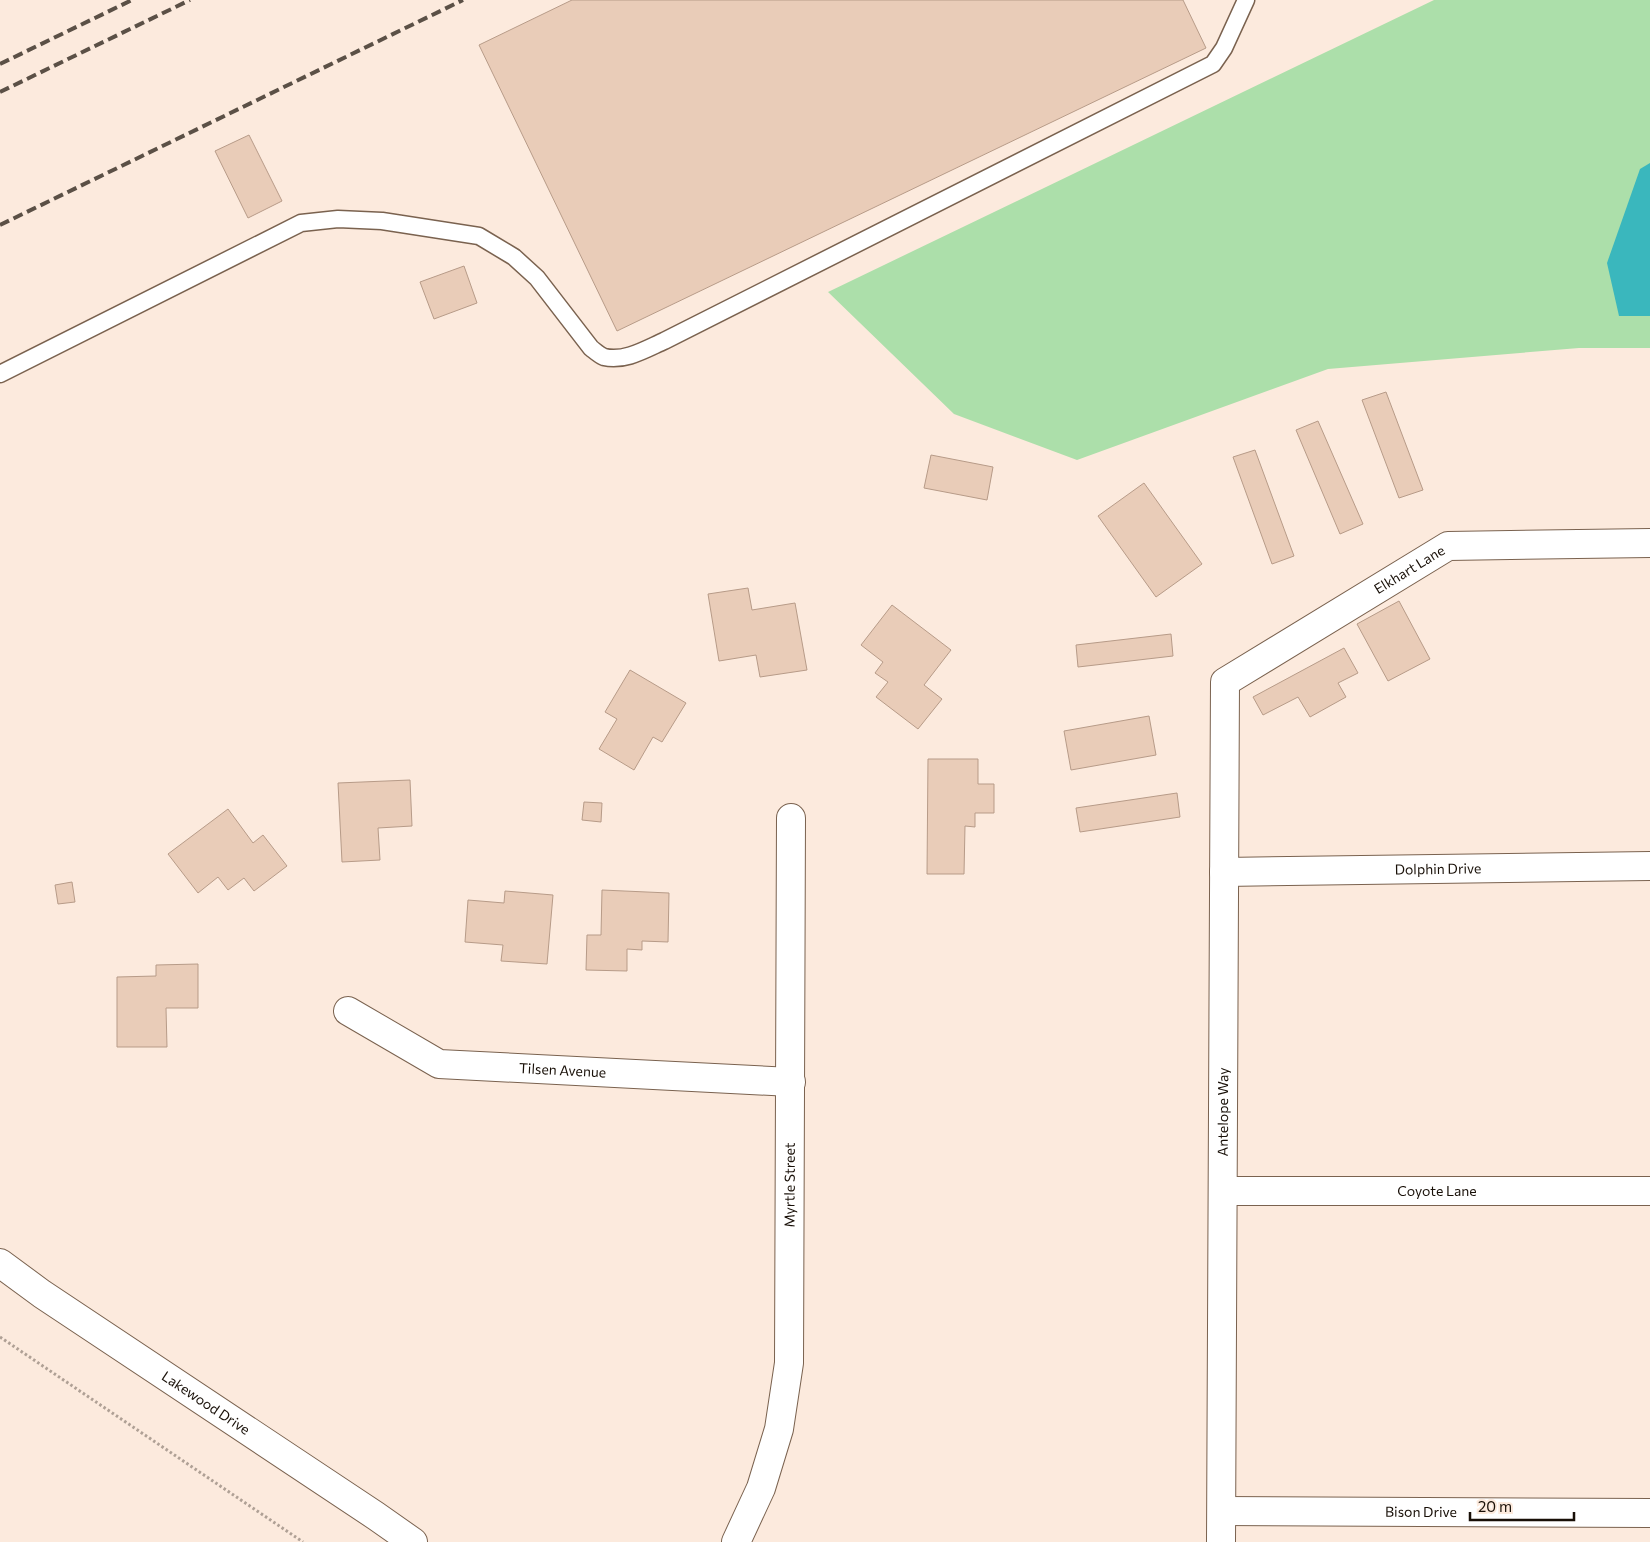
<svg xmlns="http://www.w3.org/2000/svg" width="1650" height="1542" font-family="Commissioner,sans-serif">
	<rect width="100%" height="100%" fill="#fceadd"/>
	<path fill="#acdfaa" d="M1434,0H1650V348H1579L1328,369L1077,460L954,414L828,292Z"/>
	<path fill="#3ab7bd" d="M1650,163V316H1619L1607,263L1640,169Z"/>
	<path fill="#e9ccb8" stroke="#b79b88" d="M572,0H1183L1206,48L617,331L479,45Z
		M249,135L282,201L248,218L215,151Z
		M464,266L477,303L434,319L420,282Z
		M1386,392L1423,490L1399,498L1362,400Z
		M1318,421L1363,524L1340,534L1296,430Z
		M1255,450L1294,556L1272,564L1233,457Z
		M931,455L993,467L987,500L924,488Z
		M1144,483L1202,564L1156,597L1098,516Z
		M748,588L752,610L795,603L807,670L760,677L756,655L719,661L708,594Z
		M1399,601L1430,659L1388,681L1357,624Z
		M892,605L951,650L924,685L942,699L918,729L876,697L888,682L875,673L883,662L861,645Z
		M1171,634L1173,656L1078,667L1076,645Z
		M1344,648L1358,673L1338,683L1346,697L1310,717L1298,697L1263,715L1253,697Z
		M630,670L686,703L662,742L653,737L634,770L599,749L617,719L605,712Z
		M1149,716L1156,755L1071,770L1064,731Z
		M928,759H978V784H994V813H975V827L965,826L964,874H927Z
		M410,780L412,826L378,828L380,860L342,862L338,783Z
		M1177,793L1180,817L1080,832L1076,808Z
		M584,802L602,803L601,822L582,820Z
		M228,809L253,843L263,835L287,866L254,891L244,878L228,890L218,877L198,893L168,854Z
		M72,882L75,902L58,904L55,885Z
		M602,890L669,893L668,942L642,941V950L627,949V971L586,970L587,935H601Z
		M505,891L553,895L547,964L501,961L503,945L465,942L468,900L504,903Z
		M198,964V1008H166L167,1047H117V977L156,976V965Z"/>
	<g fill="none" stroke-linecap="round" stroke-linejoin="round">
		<defs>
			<path id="service" d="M0,374L301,223L338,219L382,221L479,236L514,257L537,278L591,348C595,351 599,355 604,357C625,362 646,349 664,341L1213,64L1224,48L1246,0"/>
			<g id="minor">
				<path id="s1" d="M1224,872L1650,866"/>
				<path id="s2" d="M348,1011L439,1064L791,1082"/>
				<path id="s3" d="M1223,1191H1650"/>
				<path id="s4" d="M1222,1511L1650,1513"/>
				<path id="s5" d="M736,1542L761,1488L779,1429L789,1363L791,818"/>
				<path id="s6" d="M1221,1542L1225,682L1448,546L1650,543"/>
			</g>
			<g id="tertiary">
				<path id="s7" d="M0,1263L42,1294L376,1516L413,1542"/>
			</g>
		</defs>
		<use href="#service" stroke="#7a624f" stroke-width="19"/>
		<use href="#minor" stroke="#7a624f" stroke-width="30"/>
		<use href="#tertiary" stroke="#7a624f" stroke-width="30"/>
		<path stroke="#afa095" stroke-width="3" stroke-dasharray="2.5 2.5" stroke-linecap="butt" d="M0,1337L303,1542"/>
		<use href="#service" stroke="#fff" stroke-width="16"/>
		<use href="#minor" stroke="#fff" stroke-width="28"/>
		<use href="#tertiary" stroke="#fff" stroke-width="28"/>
		<path stroke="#5b5046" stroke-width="4" stroke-dasharray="10 5" stroke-linecap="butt" d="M0,64L132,0
			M0,92L190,0
			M0,225L463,0"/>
	</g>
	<g text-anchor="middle" stroke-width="4" stroke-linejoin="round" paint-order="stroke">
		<g font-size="14" fill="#180f07" stroke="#fceadd">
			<text dy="5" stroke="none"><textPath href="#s6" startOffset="1076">Elkhart Lane</textPath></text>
			<text dy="5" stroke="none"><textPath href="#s1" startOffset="214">Dolphin Drive</textPath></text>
			<text dy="5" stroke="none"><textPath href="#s2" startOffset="229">Tilsen Avenue</textPath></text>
			<text dy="5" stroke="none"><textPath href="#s6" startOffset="430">Antelope Way</textPath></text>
			<text dy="5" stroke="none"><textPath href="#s5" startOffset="366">Myrtle Street</textPath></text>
			<text dy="5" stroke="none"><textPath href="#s3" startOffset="214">Coyote Lane</textPath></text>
			<text dy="5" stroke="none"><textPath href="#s7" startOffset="249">Lakewood Drive</textPath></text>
			<text dy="5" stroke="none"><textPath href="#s4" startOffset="199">Bison Drive</textPath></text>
		</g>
	</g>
	<path d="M1470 1512v8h104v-8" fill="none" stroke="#180f07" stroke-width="2.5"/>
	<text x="1478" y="1512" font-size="15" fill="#180f07" stroke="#fceadd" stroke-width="4" paint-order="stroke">20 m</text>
</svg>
